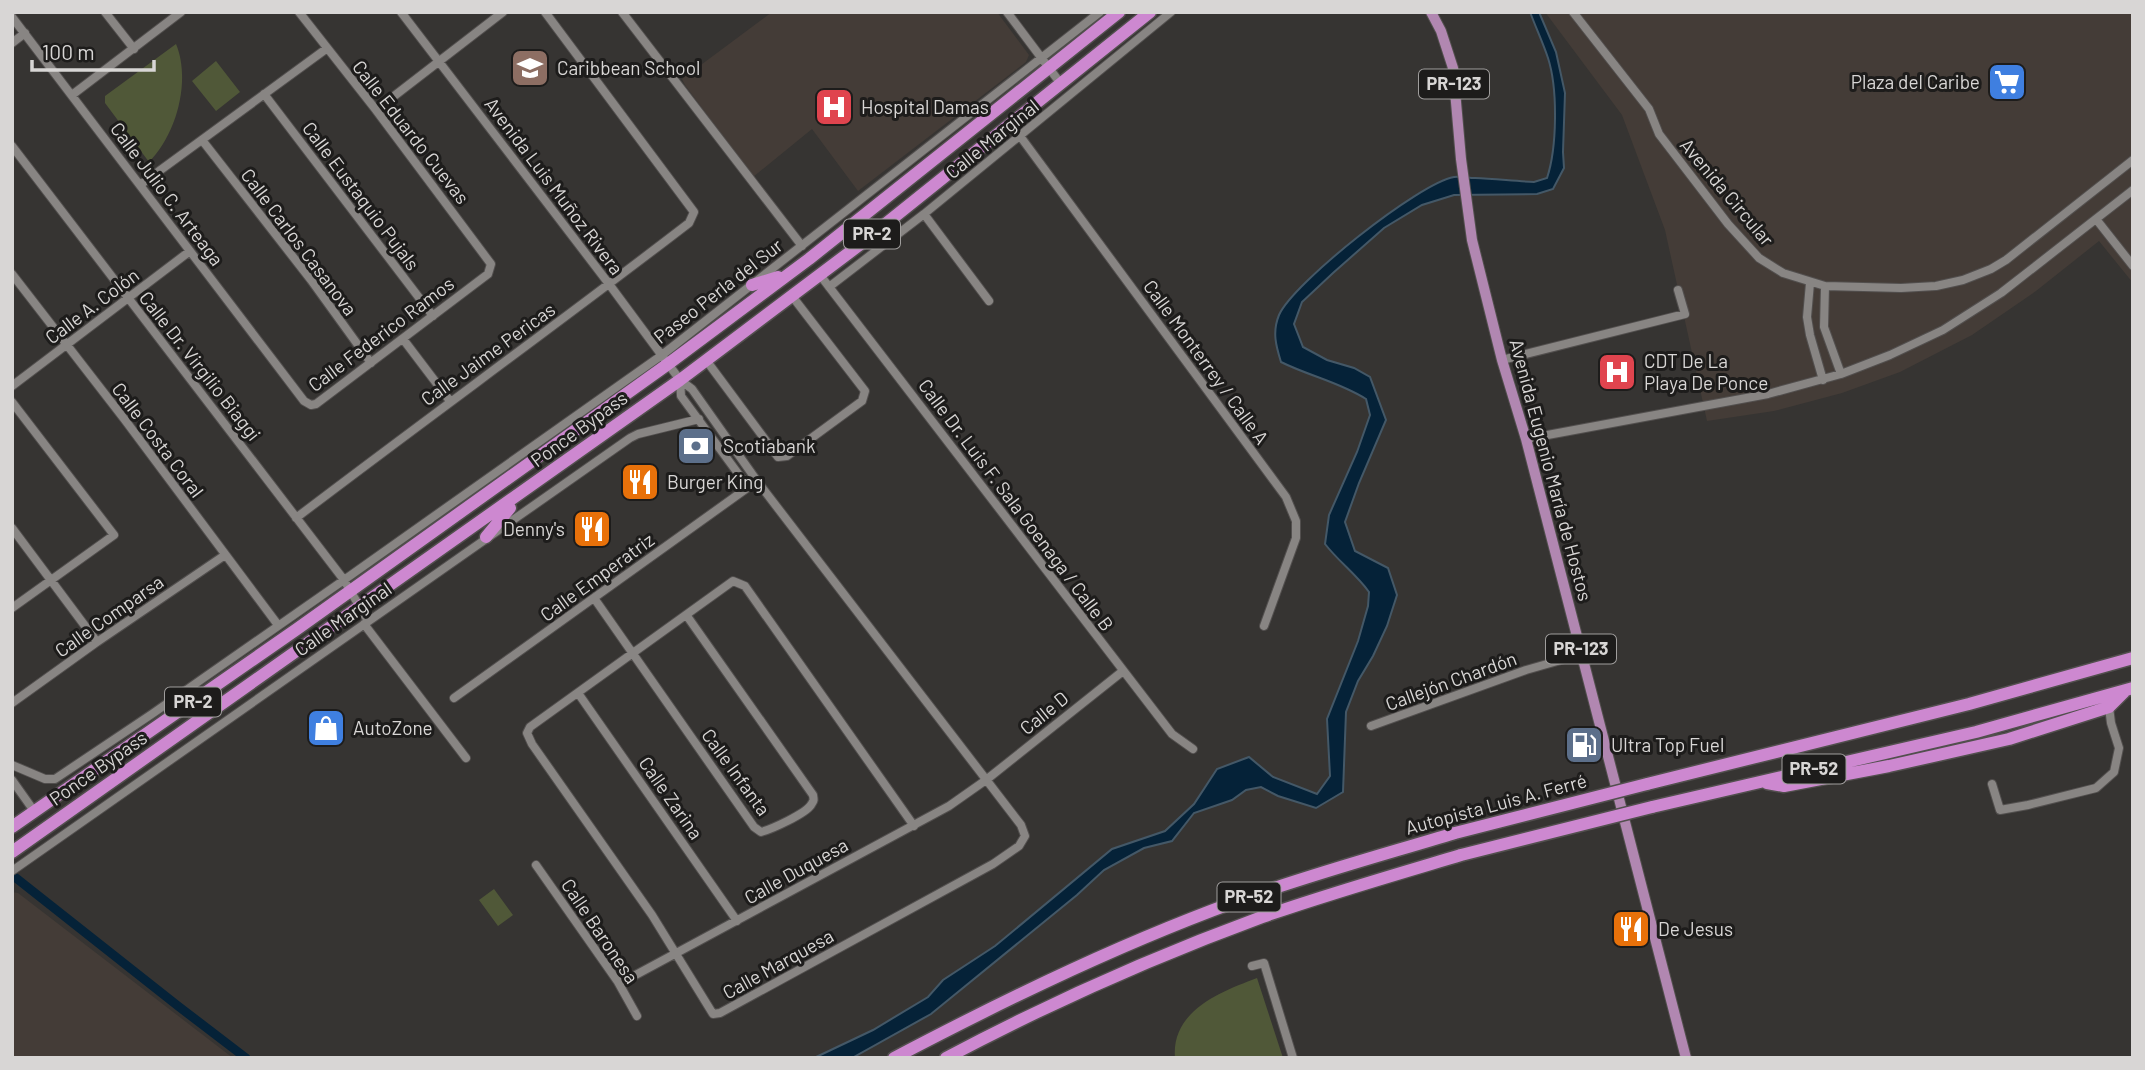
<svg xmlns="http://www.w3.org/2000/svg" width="2145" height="1070" font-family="Barlow,sans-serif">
	<rect width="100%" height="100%" fill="#363432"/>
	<path fill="#443c37" d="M772,12H997L1029,55L1026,62L858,191L812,129L753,177L685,85L682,79Z
		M1545,12H2133V283L2099,241L2036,291L1972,335L1900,372L1842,393L1774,411L1707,421L1665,230L1622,115Z
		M12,892L18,893L233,1058H12Z"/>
	<path fill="#505838" d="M176,44C191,80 177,134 149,162L105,103V96Z
		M216,61L240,92L216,111L192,81Z
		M494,889L513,915L498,926L479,900Z
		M1257,978L1283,1058H1175C1171,1011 1220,992 1257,978Z"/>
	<path fill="#052238" stroke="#445867" stroke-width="2" d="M1530,12H1539L1556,52L1565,93L1563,152L1564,168L1553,189L1537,194L1454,195L1422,205L1384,228L1333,273L1302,302L1294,324L1303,347L1327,360L1354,368L1370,377L1386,420L1359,483L1345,522L1355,551L1388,568L1397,595L1387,626L1373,656L1358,681L1346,712L1343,792L1316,808L1278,796L1261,787L1246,790L1232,800L1194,813L1172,841L1144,848L1104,870L1077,895L931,1014L852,1058H814L873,1030L928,997L943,980L995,946L1112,849L1165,831L1194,804L1217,769L1249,757L1273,777L1317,794L1330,776L1327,719L1358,641L1368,606L1369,592C1356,574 1339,562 1325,544L1329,515L1357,452L1370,415L1366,399C1339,382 1309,376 1281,362C1276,346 1272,332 1279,315C1293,283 1419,183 1454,177C1460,176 1469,178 1475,178C1495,179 1515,181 1534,182L1547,178C1557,148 1558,89 1548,58C1543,43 1536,28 1530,12Z"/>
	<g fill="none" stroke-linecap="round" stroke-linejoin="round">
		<path stroke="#052238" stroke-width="9" d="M16,878L178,1006L246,1058"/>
		<defs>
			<path id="minor" d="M105,12L134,49
				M401,12L609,284L680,380L692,389L757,481L1021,825L1025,836L1019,846L993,864L720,1013L713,1014L652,915L532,744L527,733L530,727L733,581L745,586L914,826
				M622,12L802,246
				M1007,12L1061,84
				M1573,12L1649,109L1659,134L1728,224L1759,258L1783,273L1825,286L1901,288L1936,286L1963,280L1991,269L2006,260L2133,160
				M12,17L304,401L311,405L316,404L488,274L491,264L376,110L299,12
				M12,43L25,33
				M264,94L433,316
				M72,95L181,12
				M376,110L503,12
				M1020,136L1286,497L1296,521V538L1264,626
				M202,140L311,280L371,363
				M12,146L344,580L368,621
				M140,185L326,49
				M924,214L989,301
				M2096,219L2133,266
				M12,274L125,420L278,625
				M820,275L1172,734L1193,749
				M1810,283L1807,317L1810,335L1823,380
				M1825,286L1824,327L1841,374
				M829,287L924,214L1171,12
				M403,339L450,401
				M706,360L778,457L787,456L862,401L865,391L792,296
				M1502,360L1685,314L1678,290
				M680,380L681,396L748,487
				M12,386L190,251
				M12,402L114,535L12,608
				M1526,439L1768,394L1841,374L1890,355L1943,330L2001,293L2133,190
				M296,518C426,419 559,323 689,223L694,212L545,12
				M12,528L97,642
				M594,598L754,827L761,832C772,829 805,814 811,805C814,800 814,801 813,795L687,616
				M364,624L466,758
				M578,693L737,921
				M454,698L757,481
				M12,703L97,642L225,555
				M1371,726L1526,670L1582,654
				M12,765L45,779H55L152,714L344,580L662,355L1100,12
				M12,780L34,811
				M1992,784L2000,810L2028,805L2096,788L2114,772L2119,748L2111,723L2109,707
				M536,865L618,982L637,1016
				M12,871L630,438L638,434L699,419
				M1252,966L1264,963L1293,1058
				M618,982L630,978L949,806L986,780L1123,671"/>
			<path id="major" d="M1431,12L1441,31L1453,68L1461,159L1472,240L1502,360L1526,439L1686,1058"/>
			<path id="highway" d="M752,285L778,277
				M486,537L510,508
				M1767,783L1784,786L1889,766L2009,739L2109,707L2124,692
				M1647,784L1969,704L2133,658
				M1652,807L1976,732L2133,688
				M12,827L297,629L668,364L809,259L1119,12
				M12,852L680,380L858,246L1150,12
				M894,1058C1012,996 1132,938 1257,894C1323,871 1389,853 1455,833
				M946,1058C1048,1004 1153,957 1262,917C1328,894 1394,875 1461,855"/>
		</defs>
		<use href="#minor" stroke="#524f4e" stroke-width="10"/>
		<use href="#major" stroke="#524f4e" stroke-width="12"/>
		<use href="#highway" stroke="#524f4e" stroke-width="15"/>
		<use href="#minor" stroke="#888583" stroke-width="8"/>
		<use href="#major" stroke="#b187b1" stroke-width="10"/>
		<use href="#highway" stroke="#cd88d0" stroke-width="12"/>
		<defs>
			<path id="highway-bridge" d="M1455,833L1647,784
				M1461,855L1652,807"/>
		</defs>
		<use href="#highway-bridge" stroke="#524f4e" stroke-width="15" stroke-linecap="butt"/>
		<use href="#highway-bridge" stroke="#cd88d0" stroke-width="12"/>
	</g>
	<defs>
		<symbol id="school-square" viewBox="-11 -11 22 22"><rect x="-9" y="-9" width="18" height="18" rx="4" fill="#8d6e63" stroke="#1d1c1b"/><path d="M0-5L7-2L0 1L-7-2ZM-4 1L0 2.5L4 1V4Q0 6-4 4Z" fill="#fff"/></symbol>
		<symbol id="supermarket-square" viewBox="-11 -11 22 22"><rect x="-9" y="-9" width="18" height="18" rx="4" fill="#3f7fe0" stroke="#1d1c1b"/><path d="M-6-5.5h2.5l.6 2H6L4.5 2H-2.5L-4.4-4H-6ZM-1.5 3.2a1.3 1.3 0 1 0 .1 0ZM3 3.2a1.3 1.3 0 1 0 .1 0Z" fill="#fff"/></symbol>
		<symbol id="hospital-square" viewBox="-11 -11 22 22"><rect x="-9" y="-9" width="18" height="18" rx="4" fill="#e0444e" stroke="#1d1c1b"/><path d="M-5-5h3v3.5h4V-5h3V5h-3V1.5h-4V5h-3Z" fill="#fff"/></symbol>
		<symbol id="bank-square" viewBox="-11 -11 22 22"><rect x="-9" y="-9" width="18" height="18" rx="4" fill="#5c6f8a" stroke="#1d1c1b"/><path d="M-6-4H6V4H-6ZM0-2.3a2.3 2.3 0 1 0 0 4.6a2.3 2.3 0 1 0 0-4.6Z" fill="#fff"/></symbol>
		<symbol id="restaurant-square" viewBox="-11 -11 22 22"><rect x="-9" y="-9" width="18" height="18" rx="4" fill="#e8710a" stroke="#1d1c1b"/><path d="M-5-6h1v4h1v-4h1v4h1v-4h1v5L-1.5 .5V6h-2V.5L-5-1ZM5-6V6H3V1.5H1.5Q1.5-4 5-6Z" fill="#fff"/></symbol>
		<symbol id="shop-square" viewBox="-11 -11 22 22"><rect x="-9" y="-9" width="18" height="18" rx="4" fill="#3f7fe0" stroke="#1d1c1b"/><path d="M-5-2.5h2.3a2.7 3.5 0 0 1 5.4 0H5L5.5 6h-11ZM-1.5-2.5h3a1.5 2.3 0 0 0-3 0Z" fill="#fff"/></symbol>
		<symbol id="fuel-square" viewBox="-11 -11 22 22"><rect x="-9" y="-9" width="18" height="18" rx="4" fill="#5c6f8a" stroke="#1d1c1b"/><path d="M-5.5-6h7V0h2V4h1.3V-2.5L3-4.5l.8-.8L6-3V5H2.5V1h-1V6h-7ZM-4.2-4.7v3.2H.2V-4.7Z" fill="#fff"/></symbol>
	</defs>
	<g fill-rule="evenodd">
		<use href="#school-square" x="508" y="46" width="44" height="44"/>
		<use href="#supermarket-square" x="1985" y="60" width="44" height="44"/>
		<use href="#hospital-square" x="812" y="85" width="44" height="44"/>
		<use href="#hospital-square" x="1595" y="350" width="44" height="44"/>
		<use href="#bank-square" x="674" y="424" width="44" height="44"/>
		<use href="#restaurant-square" x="618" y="460" width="44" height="44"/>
		<use href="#restaurant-square" x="570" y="507" width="44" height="44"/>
		<use href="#shop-square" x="304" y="706" width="44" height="44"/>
		<use href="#fuel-square" x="1562" y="723" width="44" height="44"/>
		<use href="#restaurant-square" x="1609" y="907" width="44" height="44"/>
	</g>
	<g text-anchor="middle" stroke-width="6" stroke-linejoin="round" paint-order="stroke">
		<g fill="#1d1c1b" stroke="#a09e9d" stroke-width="2">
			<rect x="1419" y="69.5" width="70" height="29" rx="5"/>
			<rect x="844" y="219.5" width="56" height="29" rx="5"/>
			<rect x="1546" y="634.5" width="70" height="29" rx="5"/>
			<rect x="165" y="687.5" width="56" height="29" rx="5"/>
			<rect x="1782.5" y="754.5" width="63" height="29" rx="5"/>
			<rect x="1217.5" y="882.5" width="63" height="29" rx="5"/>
		</g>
		<g font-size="18" font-weight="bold" fill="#d8d6d5">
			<text x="1454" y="90">PR-123</text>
			<text x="872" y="240">PR-2</text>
			<text x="1581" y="655">PR-123</text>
			<text x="193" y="708">PR-2</text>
			<text x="1814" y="775">PR-52</text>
			<text x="1249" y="903">PR-52</text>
		</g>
		<g font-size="19" fill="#d8d6d5" stroke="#1d1c1b" text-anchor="start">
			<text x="557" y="75">Caribbean School</text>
			<text x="1980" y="89" text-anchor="end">Plaza del Caribe</text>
			<text x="861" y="114">Hospital Damas</text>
			<text x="1644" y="368">CDT De La<tspan x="1644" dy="22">Playa De Ponce</tspan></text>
			<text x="723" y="453">Scotiabank</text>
			<text x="667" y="489">Burger King</text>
			<text x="565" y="536" text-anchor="end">Denny's</text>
			<text x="353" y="735">AutoZone</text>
			<text x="1611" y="752">Ultra Top Fuel</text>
			<text x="1658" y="936">De Jesus</text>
		</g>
		<g font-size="19" fill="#d8d6d5" stroke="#1d1c1b">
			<text transform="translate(411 132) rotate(52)" y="7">Calle Eduardo Cuevas</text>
			<text transform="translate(992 139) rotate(-39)" y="7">Calle Marginal</text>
			<text transform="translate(554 186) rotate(53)" y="7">Avenida Luis Muñoz Rivera</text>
			<text transform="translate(1727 192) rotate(50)" y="7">Avenida Circular</text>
			<text transform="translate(167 194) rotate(53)" y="7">Calle Julio C. Arteaga</text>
			<text transform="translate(361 196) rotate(53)" y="7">Calle Eustaquio Pujals</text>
			<text transform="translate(299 242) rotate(53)" y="7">Calle Carlos Casanova</text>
			<text transform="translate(718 291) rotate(-38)" y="7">Paseo Perla del Sur</text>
			<text transform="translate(92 306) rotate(-37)" y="7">Calle A. Colón</text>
			<text transform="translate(381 334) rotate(-37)" y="7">Calle Federico Ramos</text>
			<text transform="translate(488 354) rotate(-36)" y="7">Calle Jaime Pericas</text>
			<text transform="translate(1206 362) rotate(54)" y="7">Calle Monterrey / Calle A</text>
			<text transform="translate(200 366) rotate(52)" y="7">Calle Dr. Virgilio Biaggi</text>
			<text transform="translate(579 429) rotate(-36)" y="7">Ponce Bypass</text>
			<text transform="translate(158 440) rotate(53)" y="7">Calle Costa Coral</text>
			<text transform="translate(1551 470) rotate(75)" y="7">Avenida Eugenio María de Hostos</text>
			<text transform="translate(1016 505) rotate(53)" y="7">Calle Dr. Luis F. Sala Goenaga / Calle B</text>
			<text transform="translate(597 577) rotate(-36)" y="7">Calle Emperatriz</text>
			<text transform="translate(109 616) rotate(-35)" y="7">Calle Comparsa</text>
			<text transform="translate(343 619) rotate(-35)" y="7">Calle Marginal</text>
			<text transform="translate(1451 681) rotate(-20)" y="7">Callejón Chardón</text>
			<text transform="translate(1044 713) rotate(-39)" y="7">Calle D</text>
			<text transform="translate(98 768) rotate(-35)" y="7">Ponce Bypass</text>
			<text transform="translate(736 772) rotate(54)" y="7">Calle Infanta</text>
			<text transform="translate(671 798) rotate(55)" y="7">Calle Zarina</text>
			<text transform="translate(1496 804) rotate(-15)" y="7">Autopista Luis A. Ferré</text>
			<text transform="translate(796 871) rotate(-29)" y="7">Calle Duquesa</text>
			<text transform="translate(600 931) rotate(56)" y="7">Calle Baronesa</text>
			<text transform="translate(778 964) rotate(-29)" y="7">Calle Marquesa</text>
		</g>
	</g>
	<rect width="2145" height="1070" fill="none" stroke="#d8d6d5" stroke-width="28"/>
	<path d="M32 60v10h122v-10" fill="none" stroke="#d8d6d5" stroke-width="3.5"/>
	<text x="42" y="60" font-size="21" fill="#d8d6d5" stroke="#1d1c1b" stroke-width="5" paint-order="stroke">100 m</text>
</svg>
